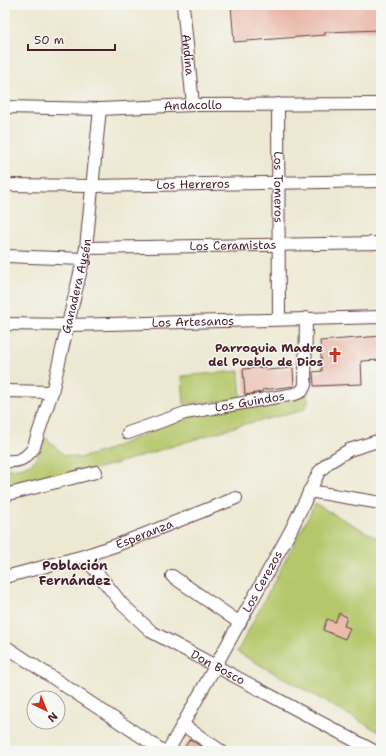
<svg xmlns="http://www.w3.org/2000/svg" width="386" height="756" font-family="'Shantell Sans',sans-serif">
	<rect width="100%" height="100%" fill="#f6f6f2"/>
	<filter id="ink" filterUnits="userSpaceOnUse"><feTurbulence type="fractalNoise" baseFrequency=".025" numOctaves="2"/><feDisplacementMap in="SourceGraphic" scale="8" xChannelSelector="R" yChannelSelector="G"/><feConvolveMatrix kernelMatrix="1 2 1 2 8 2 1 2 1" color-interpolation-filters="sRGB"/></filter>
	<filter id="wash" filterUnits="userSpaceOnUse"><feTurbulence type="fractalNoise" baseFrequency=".012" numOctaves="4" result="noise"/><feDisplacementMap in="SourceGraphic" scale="16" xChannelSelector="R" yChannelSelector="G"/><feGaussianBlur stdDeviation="0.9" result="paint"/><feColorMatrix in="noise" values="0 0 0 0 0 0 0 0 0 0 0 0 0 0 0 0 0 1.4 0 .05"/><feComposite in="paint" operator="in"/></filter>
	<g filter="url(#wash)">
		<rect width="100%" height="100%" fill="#ece8d1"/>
		<path fill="#b5c76b" stroke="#80734b" d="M239,371L241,400L184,404L182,376Z
			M306,395L309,400L305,408L297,412L241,425L115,464L5,491V469C33,468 36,462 45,437L64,455L80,458L107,450L186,417Z
			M315,504L381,540V733L237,652Z"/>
		<g id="blocks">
			<path fill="#e9b5a5" d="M231,5H381V30L325,32V35L234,42Z
				M381,336V360L361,361L362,384L314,386L313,372L322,371L320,341Z
				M266,367L267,370L293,368L294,386L262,390V392L245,395L243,369Z
				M339,613L347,617L344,626L350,628L345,639L323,630L327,619L335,622Z
				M190,739L194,742L208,751H182Z"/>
		</g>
	</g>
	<g filter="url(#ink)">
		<use href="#blocks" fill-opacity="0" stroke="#623d44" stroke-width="1"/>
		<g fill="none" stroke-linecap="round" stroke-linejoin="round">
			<defs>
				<g id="minor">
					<path id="s1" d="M183,5L193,105"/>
					<path id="s2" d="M278,104L279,318"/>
					<path id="s3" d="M5,107L100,109L193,105L381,104"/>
					<path id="s4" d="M5,185L93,186L381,181"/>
					<path id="s5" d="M86,248L381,243"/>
					<path d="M5,256L83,259"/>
					<path id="s6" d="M5,324L69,325L381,317"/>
					<path d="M5,391L52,392"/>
					<path id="s7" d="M128,433L185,413L295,394L302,391L305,385L306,318"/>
					<path id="s8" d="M5,461C18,462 24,460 33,449L52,392L86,248L100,109"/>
					<path d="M309,491L381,503"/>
					<path d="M5,495L96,472"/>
					<path id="s9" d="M84,556L122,604L152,632L374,751"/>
					<path d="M172,576L240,623"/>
					<path id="s10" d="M5,577L84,556L117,545L236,498"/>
					<path d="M5,646L163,751"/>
					<path d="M183,725L221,751"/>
					<path id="s11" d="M168,751L290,532L319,472L328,463L349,450L381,440"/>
				</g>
			</defs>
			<use href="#minor" stroke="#623d44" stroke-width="14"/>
			<use href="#minor" stroke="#fff" stroke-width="12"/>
		</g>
	</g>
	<defs>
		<symbol id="church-bare" viewBox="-9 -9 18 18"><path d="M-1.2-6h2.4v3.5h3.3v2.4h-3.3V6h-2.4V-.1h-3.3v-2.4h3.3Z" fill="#c8321e" stroke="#f6f6f2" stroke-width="2.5" paint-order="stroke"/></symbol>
	</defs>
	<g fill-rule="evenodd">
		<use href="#church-bare" x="324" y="344" width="22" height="22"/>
	</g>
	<g text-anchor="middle" stroke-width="3" stroke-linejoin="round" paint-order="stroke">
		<g font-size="12" fill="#4a1f2b" stroke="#f6f6f2">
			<text dy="4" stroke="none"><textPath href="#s1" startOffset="50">Andina</textPath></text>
			<text dy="4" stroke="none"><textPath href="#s3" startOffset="188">Andacollo</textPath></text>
			<text dy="4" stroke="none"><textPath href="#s4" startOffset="188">Los Herreros</textPath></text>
			<text dy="4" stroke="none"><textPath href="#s2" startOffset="83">Los Tomeros</textPath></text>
			<text dy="4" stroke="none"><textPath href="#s5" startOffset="147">Los Ceramistas</textPath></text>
			<text dy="4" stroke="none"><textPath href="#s8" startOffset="201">Ganadera Aysén</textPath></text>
			<text dy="4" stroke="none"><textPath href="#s6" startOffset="188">Los Artesanos</textPath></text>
			<text dy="4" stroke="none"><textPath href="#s7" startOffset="126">Los Guindos</textPath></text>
			<text dy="4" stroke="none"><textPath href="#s10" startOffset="146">Esperanza</textPath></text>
			<text dy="4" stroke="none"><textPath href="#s11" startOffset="194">Los Cerezos</textPath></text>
			<text dy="4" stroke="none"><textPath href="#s9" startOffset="177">Don Bosco</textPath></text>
		</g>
		<g font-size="12" font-weight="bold" fill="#4a1f2b" stroke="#f6f6f2" text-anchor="end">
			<text x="323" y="352">Parroquia Madre<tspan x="323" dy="14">del Pueblo de Dios</tspan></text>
		</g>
		<g font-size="13" font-weight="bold" fill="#4a1f2b" stroke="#f6f6f2">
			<text x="75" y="570">Población<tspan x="75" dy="15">Fernández</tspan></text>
		</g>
	</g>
	<rect width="386" height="756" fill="none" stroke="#f6f6f2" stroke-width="20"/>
	<g transform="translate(46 710) rotate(137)"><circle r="19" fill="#f6f6f2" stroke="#b1a0a2"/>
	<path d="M0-3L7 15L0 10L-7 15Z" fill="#c8321e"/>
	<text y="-6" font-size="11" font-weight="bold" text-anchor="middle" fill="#4a1f2b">N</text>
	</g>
	<path d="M28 44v6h87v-6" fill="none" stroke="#4a1f2b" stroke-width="2"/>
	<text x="34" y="44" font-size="12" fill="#4a1f2b" stroke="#f6f6f2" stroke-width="3" paint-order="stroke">50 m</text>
</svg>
